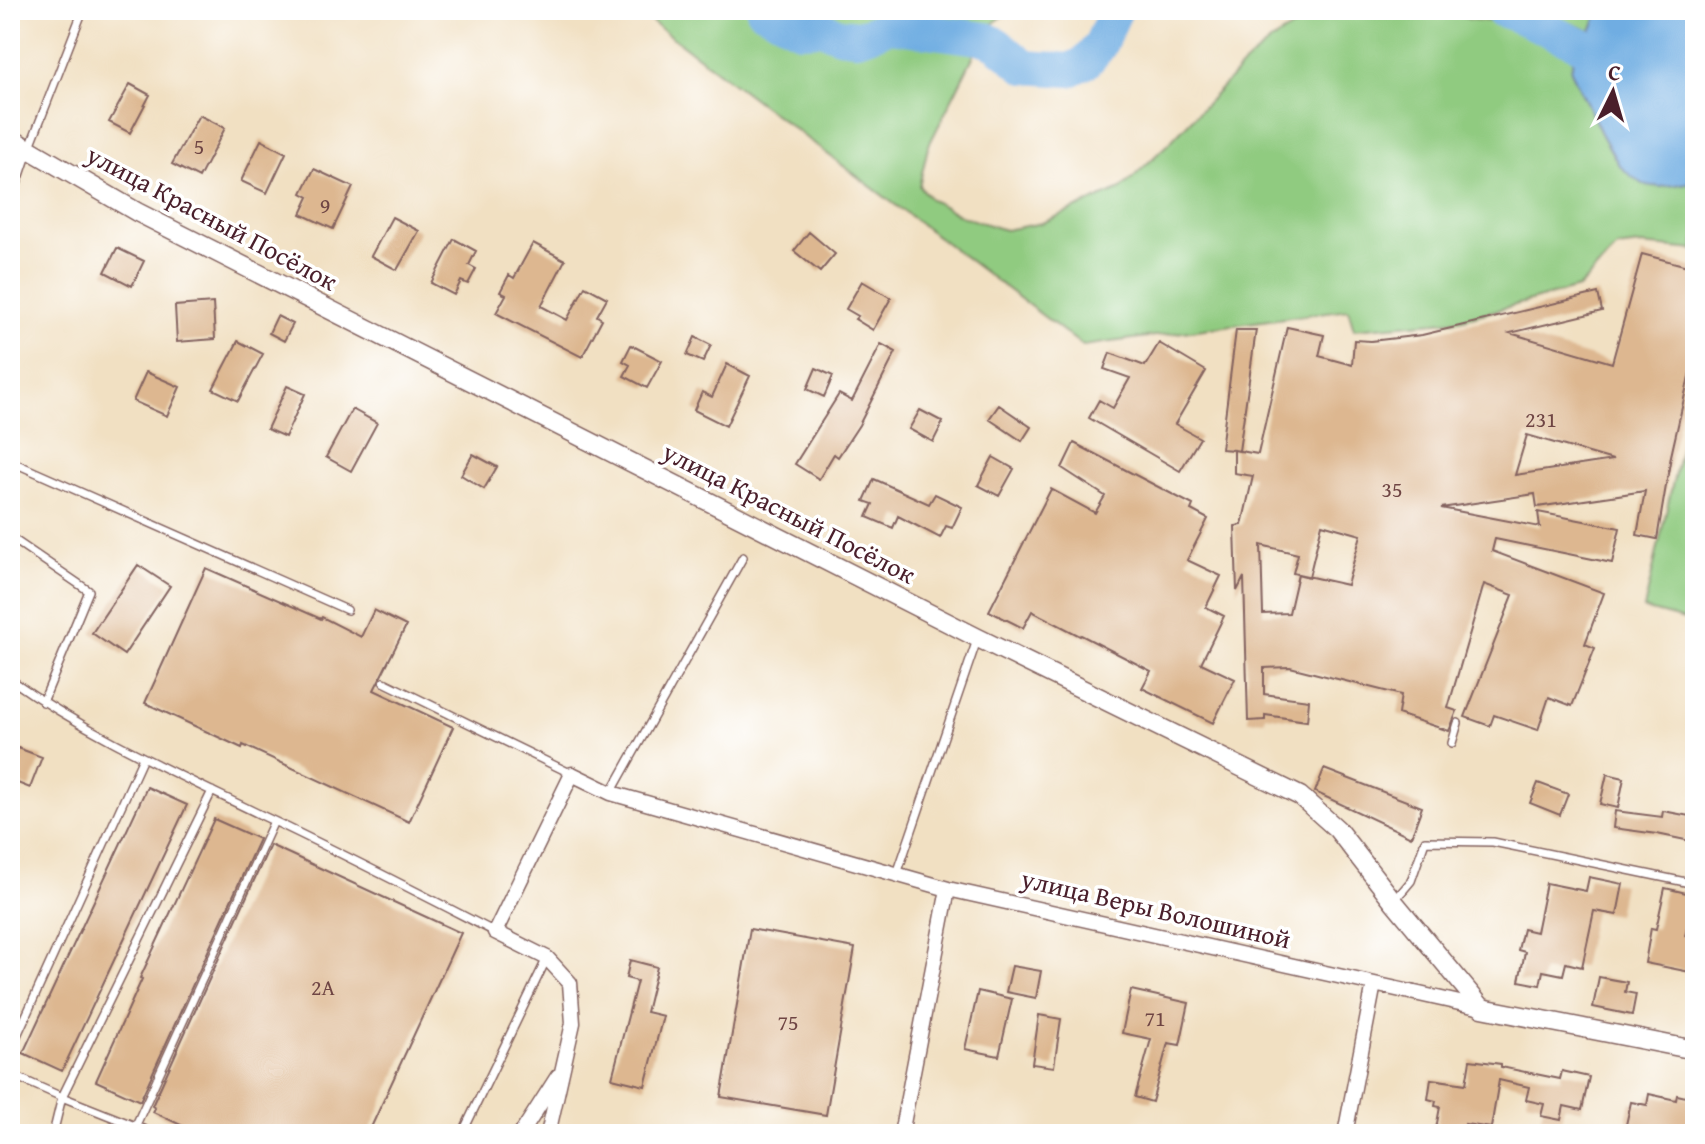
<svg xmlns="http://www.w3.org/2000/svg" width="1705" height="1144" font-family="'Gentium Book Plus',serif">
	<rect width="100%" height="100%" fill="#fff"/>
	<filter id="ink" filterUnits="userSpaceOnUse"><feTurbulence type="fractalNoise" baseFrequency=".0125" numOctaves="2"/><feDisplacementMap in="SourceGraphic" scale="16" xChannelSelector="R" yChannelSelector="G"/><feConvolveMatrix kernelMatrix="1 2 1 2 8 2 1 2 1" color-interpolation-filters="sRGB"/></filter>
	<filter id="wash" filterUnits="userSpaceOnUse"><feTurbulence type="fractalNoise" baseFrequency=".006" numOctaves="4" result="noise"/><feDisplacementMap in="SourceGraphic" scale="32" xChannelSelector="R" yChannelSelector="G"/><feGaussianBlur stdDeviation="1.8" result="paint"/><feColorMatrix in="noise" values="0 0 0 0 0 0 0 0 0 0 0 0 0 0 0 0 0 1.4 0 .05"/><feComposite in="paint" operator="in"/></filter>
	<g filter="url(#wash)">
		<rect width="100%" height="100%" fill="#f1e0c2"/>
		<path fill="#90cb80" stroke="#6d7556" stroke-width="2" d="M636,10H1012L988,27L928,147L919,186L930,199L961,216L1005,230L1042,223L1121,189L1173,139L1249,59L1277,37L1308,19L1317,10H1442L1469,19L1494,22L1515,28L1573,57L1572,71L1601,133L1619,165L1661,187L1695,182V250L1640,245L1617,248L1578,288L1460,320L1354,329L1348,309L1083,346Z
			M1537,10H1600L1591,31Z
			M1695,385V623L1644,609Z"/>
		<path fill="#70ade2" stroke="#5d6686" stroke-width="2" d="M1600,10H1695V182L1661,187L1645,185L1631,176L1619,165L1601,133L1571,71L1573,57L1591,31Z"/>
		<g fill="none" stroke-linecap="round" stroke-linejoin="round">
			<path stroke="#70ade2" stroke-width="34" d="M763,10L800,29L823,28L839,35L856,37L867,35L889,26L986,39L997,44L1025,67L1070,70L1086,62L1099,47L1116,10
				M1501,10C1530,18 1554,35 1582,45C1619,60 1657,72 1695,83"/>
		</g>
		<g id="blocks">
			<path fill="#ddb790" fill-rule="evenodd" d="M130,84L150,95L130,133L109,122Z
				M199,115L225,128L199,178L172,164Z
				M261,140L286,153L267,193L241,181Z
				M314,169L353,187L333,229L301,214L309,197L302,193Z
				M392,217L419,231L397,270L371,256Z
				M809,232L835,254L820,272L794,251Z
				M454,239L476,251L469,265L476,269L468,284L461,281L454,295L431,283Z
				M533,243L565,260L541,306L567,320L585,286L607,298L597,316L602,319L582,357L496,313L506,295L500,292L509,275L514,278Z
				M117,248L144,261L132,286L105,272Z
				M1642,254L1695,268V350L1671,456L1657,539L1637,535L1645,491L1537,507L1535,494L1441,508L1540,527L1538,512L1620,528L1612,563L1495,539L1492,551L1604,593L1585,644L1595,648L1572,706L1549,697L1538,730L1494,715L1490,726L1465,717L1513,595L1484,584L1448,708L1457,711L1449,731L1398,714L1401,695L1290,667L1264,668V694L1309,700L1307,721L1265,715V720L1248,721L1244,577L1237,591L1235,526L1242,525L1253,476L1234,473V450L1221,449L1236,330H1256L1239,451L1234,450L1258,454L1287,327L1324,335L1319,356L1352,365L1354,340L1371,341L1422,335L1598,293L1602,311L1510,333L1612,363ZM1527,435L1613,460L1515,475ZM1322,524L1361,535L1347,585L1298,574L1289,613L1263,614L1261,545L1298,554L1293,573L1309,577Z
				M862,281L891,298L873,330L855,319L858,316L846,309Z
				M213,303L215,339L177,342L175,306Z
				M277,316L293,324L284,341L269,333Z
				M695,337L711,345L703,362L687,355Z
				M238,341L263,354L238,401L213,389Z
				M1159,343L1206,371L1175,424L1200,438L1180,471L1089,418L1099,400L1113,408L1130,378L1104,369L1110,353L1145,366Z
				M881,344L896,352L859,425L838,457L834,454L819,479L795,464L839,394L852,401Z
				M631,345L662,361L647,388L624,376L630,365L623,361Z
				M727,364L750,376L726,426L694,410L702,392L712,397Z
				M816,368L833,376L824,397L807,389Z
				M146,372L180,387L167,416L133,401Z
				M287,386L305,394L285,437L267,429Z
				M999,405L1031,427L1022,441L989,419Z
				M352,409L377,423L351,471L326,457Z
				M920,410L943,422L933,442L909,429Z
				M1074,443L1193,505L1191,510L1208,519L1187,560L1221,576L1206,607L1224,616L1201,663L1235,679L1213,723L1142,688L1151,671L1081,635L1080,636L1032,611L1023,628L989,611L1051,489L1095,513L1105,496L1062,468Z
				M473,454L497,467L484,489L461,475Z
				M993,457L1014,469L999,496L978,485Z
				M874,479L929,504L935,494L962,507L952,528L946,526L940,538L898,516L893,528L867,517L873,504L864,501Z
				M138,565L170,586L124,655L92,633Z
				M206,568L321,619L322,617L361,637L374,610L406,626L374,690L453,727L409,822L243,745L242,748L145,703Z
				M18,748L42,757L30,788L10,780V770Z
				M1324,769L1422,807L1411,837L1315,792Z
				M1607,774L1624,778L1618,808L1600,804Z
				M1538,783L1568,794L1560,815L1530,803Z
				M147,787L187,805L62,1071L23,1053Z
				M1615,811L1662,817L1663,811L1695,817V842L1657,834L1613,828Z
				M214,819L259,839L140,1101L96,1081L142,979L140,978Z
				M270,845L461,933L368,1134H200L153,1112L155,1108L152,1106Z
				M1589,877L1623,884L1617,915L1594,911L1582,967L1566,963L1563,975L1543,971L1540,985L1519,981L1525,952L1518,950L1523,929L1536,932L1546,883L1586,891Z
				M1665,888L1695,895L1685,936L1695,937V973L1645,963L1651,928L1656,929Z
				M750,929L855,948L826,1115L721,1097Z
				M630,960L657,967L646,1012L663,1016L645,1086L612,1078L637,981L626,978Z
				M1012,966L1041,971L1036,998L1006,992Z
				M1599,977L1627,982L1625,992L1636,994L1632,1015L1593,1007Z
				M1131,990L1189,1003L1180,1045L1168,1043L1152,1102L1135,1097L1151,1039L1122,1033Z
				M978,991L1012,999L999,1056L965,1049Z
				M1039,1015L1061,1019L1054,1067L1032,1064Z
				M1470,1060L1501,1064V1067L1560,1079L1562,1071L1589,1077L1582,1110L1564,1106L1561,1120L1541,1116L1544,1104L1526,1100L1529,1087L1499,1080L1491,1128L1465,1124L1464,1134H1435L1440,1107L1435,1106L1436,1101L1428,1099L1431,1079L1466,1084Z
				M1649,1094L1676,1100L1677,1095L1695,1099V1121L1688,1120L1685,1134H1624L1631,1102L1647,1105Z"/>
		</g>
	</g>
	<g filter="url(#ink)">
		<use href="#blocks" fill-opacity="0" stroke="#846360" stroke-width="2"/>
		<g fill="none" stroke-linecap="round" stroke-linejoin="round">
			<defs>
				<path id="service" d="M10,205L29,149L83,10
					M10,461L347,610
					M10,537L89,591L43,702
					M10,679C88,734 175,773 261,815C340,852 417,892 495,932
					M384,682L572,774
					M1452,743L1458,723
					M611,793L743,557
					M897,874L977,640
					M1395,900L1411,881L1425,841L1493,842L1695,884
					M10,1051L143,758
					M10,1074L62,1097L155,1134
					M136,1125L274,821
					M53,1134L62,1097L212,791
					M462,1134L547,958"/>
				<path id="minor" d="M521,1134L558,1076
					M548,1134L573,1023L570,983L547,958L495,932L572,774L611,793L948,889L1482,1008
					M901,1134L948,889
					M1345,1134L1374,984"/>
				<path id="tertiary" d="M10,138L137,212L978,638L1300,796L1337,829L1394,902L1482,1008L1695,1050"/>
			</defs>
			<use href="#service" stroke="#846360" stroke-width="10"/>
			<use href="#minor" stroke="#846360" stroke-width="17"/>
			<use href="#tertiary" stroke="#846360" stroke-width="21"/>
			<use href="#service" stroke="#fff" stroke-width="7"/>
			<use href="#minor" stroke="#fff" stroke-width="14"/>
			<use href="#tertiary" stroke="#fff" stroke-width="18"/>
		</g>
	</g>
	<g text-anchor="middle" stroke-width="7" stroke-linejoin="round" paint-order="stroke">
		<g font-size="22" fill="#6f4544">
			<text x="199" y="154">5</text>
			<text x="325" y="213">9</text>
			<text x="1541" y="427">231</text>
			<text x="1392" y="497">35</text>
			<text x="323" y="995">2А</text>
			<text x="1155" y="1026">71</text>
			<text x="788" y="1030">75</text>
		</g>
		<g font-size="26" fill="#4a1f2b" stroke="#fff">
			<text transform="translate(212 218) rotate(28)" y="9">улица Красный Посёлок</text>
			<text transform="translate(789 513) rotate(27)" y="9">улица Красный Посёлок</text>
			<text transform="translate(1156 909) rotate(13)" y="9">улица Веры Волошиной</text>
		</g>
	</g>
	<rect width="1705" height="1144" fill="none" stroke="#fff" stroke-width="40"/>
	<g transform="translate(1613 92) rotate(5)" stroke="#ffffff" stroke-width="6" paint-order="stroke">
	<path d="M0-6L14 30L0 20L-14 30Z" fill="#4a1f2b"/>
	<text y="-12" font-size="22" font-weight="bold" text-anchor="middle" fill="#4a1f2b">С</text>
	</g>
</svg>
